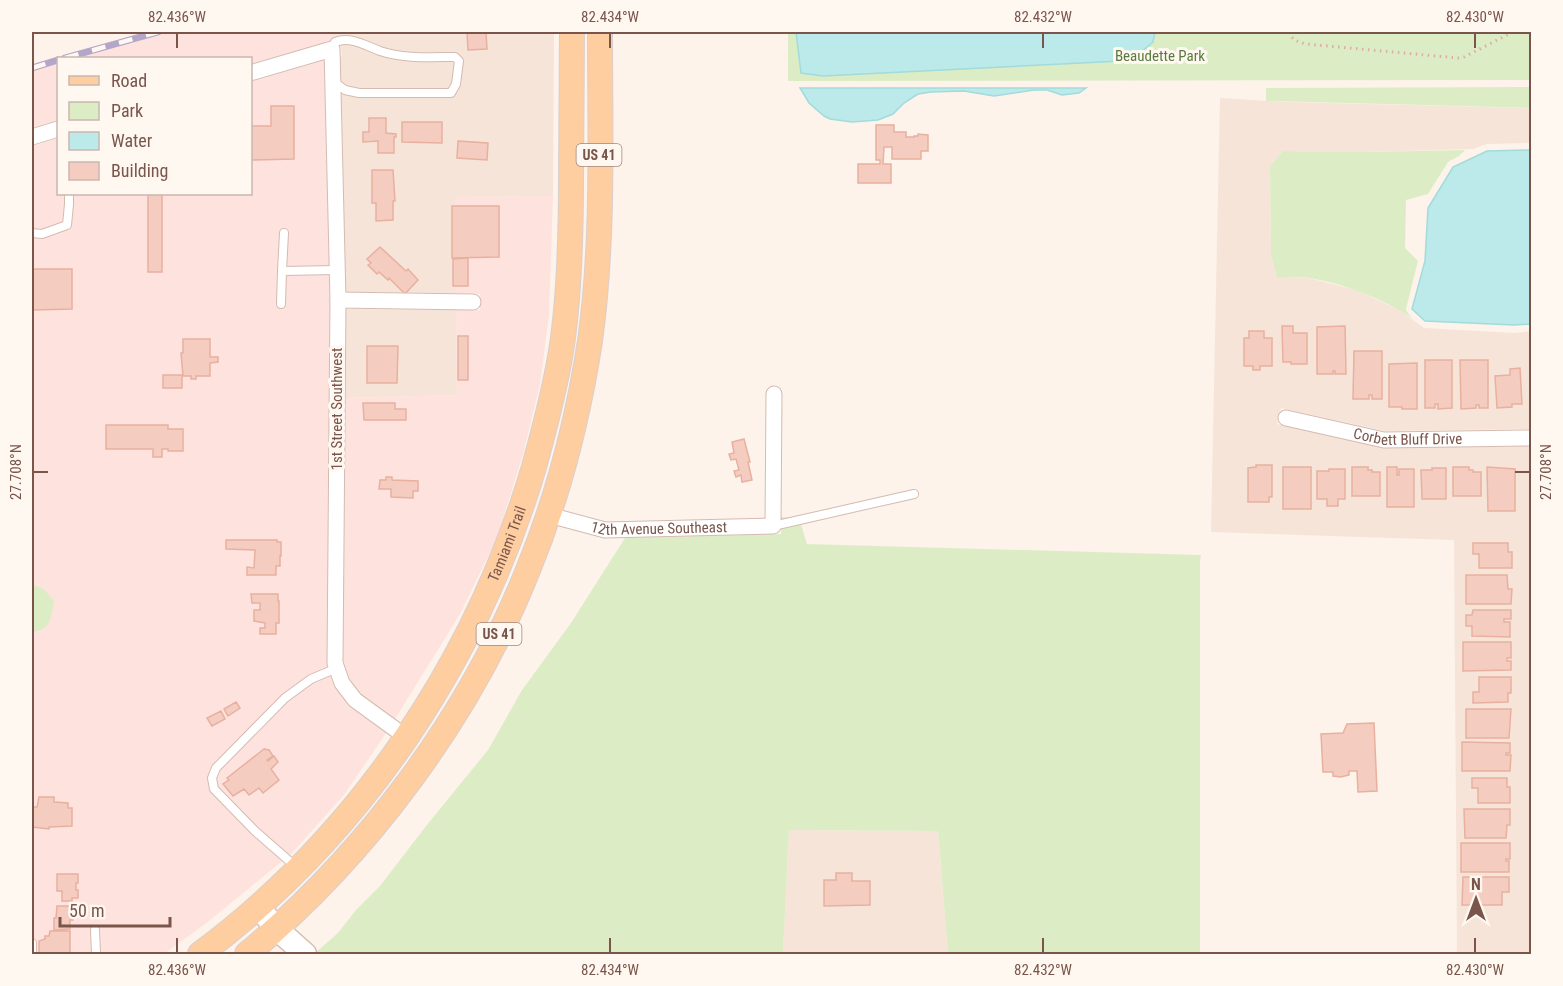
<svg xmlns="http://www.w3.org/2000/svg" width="1563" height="986" font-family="'Roboto Condensed',sans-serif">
	<rect width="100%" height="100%" fill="#fdf3ea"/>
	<path fill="#f6e4d8" d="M332,32H554L553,196L455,197L456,293L345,292L340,56L342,55L340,41H332Z
		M1220,98L1286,102L1531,108V143L1487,144L1473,149L1361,152L1283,151L1270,166L1271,255L1277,278H1309L1356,290L1401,311L1424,328L1515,333L1531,331V429L1385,431L1281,408L1277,424L1383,448L1531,446V954H1457L1454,540L1211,532Z
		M345,309L456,310L457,395L345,398Z
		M789,830L938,831L948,954H783Z"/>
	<path fill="#fee2dd" d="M145,32H332V41H325V43L251,64L250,58H58V121L32,129V64Z
		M325,60L330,300L328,663L335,686L349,706L386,733L344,795L292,853L209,921L164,954H32V632L40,631L44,589L32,584V146L58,138V194H250L251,82Z
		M553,196L549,315L540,384L523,454L497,538L460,614L395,719L360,694L349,678L343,662L345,398L457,395L456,310H480V294L456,293L455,197Z"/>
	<path fill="#dcedc6" d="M788,32H1531V80L788,81Z
		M1531,87V108L1266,101V88Z
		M1465,150L1459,156L1448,162L1428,194L1406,200L1405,248L1418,261L1406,309L1407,312L1412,318C1382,299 1346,284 1310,278C1300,277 1288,278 1277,278L1271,255L1270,166L1283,151L1361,152Z
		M781,517L799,518L807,544L1201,555L1200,562V954H948L938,831L789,830L783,954H322L315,953L338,933L356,910L380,886L426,826L488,750L522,690L571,623L625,538L781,534Z
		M32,584L44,589L54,601C51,617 51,631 32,632Z"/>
	<path fill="#bce9e9" stroke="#a2dbdb" stroke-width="1.5" d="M796,32H1155L1153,42L1140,53L1122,61L823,76L801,73Z
		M800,88H1086L1079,93L1062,95L1047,90H1034L994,96L964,91L931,92L918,94L904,103L893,114L878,120L852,122L830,119L824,116L809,103Z
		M1531,150V324L1514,325L1425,321L1412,309L1425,261L1428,208L1453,167L1487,151Z"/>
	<path fill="#f4cdc0" stroke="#e8b09f" stroke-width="1.5" d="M467,32H486L487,49L468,50Z
		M271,106H294V159L251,160V126H271Z
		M369,118H386V133L396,134V137H394V153H378V141L363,142V132H369Z
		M402,122H442V143L402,142Z
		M876,125H894V132H906V137H914V136H918V134L928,135V151H921V159H892V147H884L883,164H891V183H858V164H880V160H876Z
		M458,141L488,143L487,160L457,158Z
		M372,170H393L395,201H393V220L376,221V203H372Z
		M148,194H162V272H148Z
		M452,206H499V257L452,258Z
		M380,247L406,271L408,269L418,280L405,294L389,278L388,280L379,272L377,274L368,265L371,263L367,259Z
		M468,258V286H453V259Z
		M32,269H72V309L32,310Z
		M1282,326H1293V333H1307V364H1291V362H1283Z
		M1345,326L1346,374H1335V371H1333V374H1317V327Z
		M1249,331H1264V338H1272V366H1260V370H1253V366H1244V338H1249Z
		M458,336H468V380H458Z
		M183,339H210V357H218V362L210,363V376H196V379H191V376H183L181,353H183Z
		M367,346H398L397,383H367Z
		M1354,351H1382V399H1372V395H1369V399H1353Z
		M1425,360H1452V408L1438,409V404H1435V408H1425Z
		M1460,360H1488V408H1479V405H1476V408L1461,409Z
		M1417,363V409H1402V407H1389V364Z
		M1520,368L1522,404H1512V407L1497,408L1495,376L1510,375V369Z
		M163,375H182V388H163Z
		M363,403H395V409H406V420H364Z
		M106,425H168V429H183V451H168V449H162V457H153V449H106Z
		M744,439L750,462H748L752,480L742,482L741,475L736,477L734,471L739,470L736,459L731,460L729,454L734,453L732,442Z
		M1256,465H1272V497H1269V502H1248V468L1256,467Z
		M1283,467H1311V509H1283Z
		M1352,467H1368V470H1372V472H1380V496H1352Z
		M1387,467H1397V475H1399V469H1414V507H1387Z
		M1453,467H1469V470H1473V472H1481V496H1453Z
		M1487,467L1515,469V511H1488Z
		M1432,468H1446V499H1422L1421,470H1432Z
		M1329,469H1345V499H1338V506H1327V499H1317V471H1329Z
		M386,477H392V480L418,481V491H413V498L391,497V489H379L380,480H386Z
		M226,540H277V542H281V556H280V566H276V575H247V567L254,568L255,550L226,549Z
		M1473,543H1508V552H1512V568H1479V554H1473Z
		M1466,575H1507L1508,589H1512L1511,604H1466Z
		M251,594H278V601H279V623H276V634H260V628H265V623L254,621V610H260V603H252Z
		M1473,610H1511V619H1504V622H1510V637L1472,636V626H1466V615H1472Z
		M1463,642H1511V658H1507V661H1511V670L1463,671Z
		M1479,677H1511V693H1508V702L1473,703V692H1479Z
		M236,702L240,708L228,716L224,709Z
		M1466,709H1511L1509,738H1466Z
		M221,711L225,719L212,726L207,718Z
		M1374,723L1377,791L1358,792L1357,771H1349V775L1341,777L1333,776V772H1323L1321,734L1343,733L1347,724Z
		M1462,742L1510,743V753H1506V755H1511L1510,771H1462Z
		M264,749L269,750L273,756L267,760L268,761L274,756L278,762L271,769L279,780L263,793L259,788L249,795L244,789L233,796L223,784L229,780L227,778Z
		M1472,778H1507V787H1510V803H1478V788H1472Z
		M39,797H54V802L68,803V808H72V826L49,827V829L32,827V807H37Z
		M1464,809H1510V825H1507L1506,838H1465Z
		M1461,843H1510V859H1506V861H1509V872H1461Z
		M836,873H852V881H870V905L824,906V880H836Z
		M57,874H78V883H76V890H78V898H72V901H62V891H57Z
		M1463,877H1509V892H1502V905H1462Z
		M57,906H73V920H70V929L54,930V918H56Z
		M50,931H70V954H39V941L45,939V936H49Z"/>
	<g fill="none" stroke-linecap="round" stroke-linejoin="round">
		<defs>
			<path id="lane" d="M332,49L335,42C351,36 364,45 380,51C404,59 430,57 455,57L459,61L456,84L451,93H359L345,90L334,82
				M32,233L42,234L67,225L69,204V194
				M284,233L282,271L337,270
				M281,304L282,271
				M773,526L914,494
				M295,866L255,831L214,789L212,778L216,768L285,698L311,679L337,668
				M95,930L96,954
				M32,943V954"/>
			<g id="street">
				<path d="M250,73L332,49L338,300L335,663L342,683L355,700L406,737"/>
				<path d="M32,137L58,129"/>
				<path d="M338,300L473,302"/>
				<path id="s1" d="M1286,418L1384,440L1532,438"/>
				<path id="s2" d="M549,515L605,530L773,526L774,394"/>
			</g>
			<path id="secondary" d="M259,908L277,929L305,954"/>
			<g id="primary">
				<path id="s3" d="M200,954C361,834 477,660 534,467C545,427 556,386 562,345C570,290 571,233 571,178C571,129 572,80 572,32"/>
				<path d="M247,954C367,854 470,716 528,570C558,497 578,419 590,341C604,240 600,134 600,32"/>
			</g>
		</defs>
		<use href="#lane" stroke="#d4bbb1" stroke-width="10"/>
		<use href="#street" stroke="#d4bbb1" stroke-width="17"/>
		<use href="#secondary" stroke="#d9bcb0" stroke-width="25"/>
		<use href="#primary" stroke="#dacfcd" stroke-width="26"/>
		<path stroke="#daafa2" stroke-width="3" stroke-dasharray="1.5 4.5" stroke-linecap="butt" d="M1289,32C1292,40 1298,42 1306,44L1458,58L1464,57L1513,32"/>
		<use href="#lane" stroke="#fff" stroke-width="8"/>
		<use href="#street" stroke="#fff" stroke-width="15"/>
		<use href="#secondary" stroke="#fff" stroke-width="22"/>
		<use href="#primary" stroke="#fecda0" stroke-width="24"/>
		<defs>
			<path id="rail" d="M65,58L158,32
				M32,68L58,60"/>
		</defs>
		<use href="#rail" stroke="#b4a6c9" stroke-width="7"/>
		<use href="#rail" stroke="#fff8f1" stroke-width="4.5" stroke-dasharray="14" stroke-linecap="butt"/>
	</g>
	<path fill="none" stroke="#7a554b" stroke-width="2" d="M177,33V48M610,33V48M1043,33V48M1475,33V48M33,472H48M1515,472H1530M177,938V953M610,938V953M1043,938V953M1475,938V953"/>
	<g text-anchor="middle" stroke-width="6" stroke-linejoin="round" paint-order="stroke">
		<g fill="#fff8f1" stroke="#a2867d" stroke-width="1.5">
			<rect x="576.5" y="144" width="45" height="22" rx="4.5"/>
			<rect x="476.5" y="623" width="45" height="22" rx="4.5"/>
		</g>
		<g font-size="14" font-weight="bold" fill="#7a554b">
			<text x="599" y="160">US 41</text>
			<text x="499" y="639">US 41</text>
		</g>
		<g font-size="15" fill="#597a3f" stroke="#fff8f1">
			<text x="1160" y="61">Beaudette Park</text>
		</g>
		<g font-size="15" fill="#7a554b" stroke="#fff8f1">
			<text transform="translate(337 409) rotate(-90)" y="5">1st Street Southwest</text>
			<text dy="5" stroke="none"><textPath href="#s1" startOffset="124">Corbett Bluff Drive</textPath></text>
			<text dy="5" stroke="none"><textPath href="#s2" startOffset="112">12th Avenue Southeast</textPath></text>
			<text dy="5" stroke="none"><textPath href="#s3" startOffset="519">Tamiami Trail</textPath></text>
		</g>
	</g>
	<rect width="1563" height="986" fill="none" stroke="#fff8f1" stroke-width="66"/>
	<rect x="57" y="57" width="195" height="138" fill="#fff8f1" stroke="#cab7af" stroke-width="1.5"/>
	<rect x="69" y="76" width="30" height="9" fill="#fecda0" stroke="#cab7af" stroke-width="1.5"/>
	<text x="111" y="87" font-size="18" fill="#7a554b">Road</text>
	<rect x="69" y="102" width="30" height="18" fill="#dcedc6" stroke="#cab7af" stroke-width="1.5"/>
	<text x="111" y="117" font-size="18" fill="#7a554b">Park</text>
	<rect x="69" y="132" width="30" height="18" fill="#bce9e9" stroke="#cab7af" stroke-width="1.5"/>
	<text x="111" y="147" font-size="18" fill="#7a554b">Water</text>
	<rect x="69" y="162" width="30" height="18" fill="#f4cdc0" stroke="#cab7af" stroke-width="1.5"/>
	<text x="111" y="177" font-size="18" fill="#7a554b">Building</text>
	<g transform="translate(1476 899)" stroke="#fff8f1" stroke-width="4.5" paint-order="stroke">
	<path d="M0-4.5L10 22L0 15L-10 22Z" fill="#7a554b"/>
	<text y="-9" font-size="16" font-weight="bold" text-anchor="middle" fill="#7a554b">N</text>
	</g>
	<path d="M60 917v9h110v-9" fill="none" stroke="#7a554b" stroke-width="3"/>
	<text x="69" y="917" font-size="18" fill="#7a554b" stroke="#fff8f1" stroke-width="4.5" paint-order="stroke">50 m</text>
	<rect x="33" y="33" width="1497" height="920" fill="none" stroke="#7a554b" stroke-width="2"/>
	<g font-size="15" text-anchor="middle" fill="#7a554b">
		<text x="177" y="22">82.436°W</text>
		<text x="610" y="22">82.434°W</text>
		<text x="1043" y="22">82.432°W</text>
		<text x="1475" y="22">82.430°W</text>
		<text transform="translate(16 472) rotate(-90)" y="5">27.708°N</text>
		<text transform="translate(1546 472) rotate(-90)" y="5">27.708°N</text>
		<text x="177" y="975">82.436°W</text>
		<text x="610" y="975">82.434°W</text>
		<text x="1043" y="975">82.432°W</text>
		<text x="1475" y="975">82.430°W</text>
	</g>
</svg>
